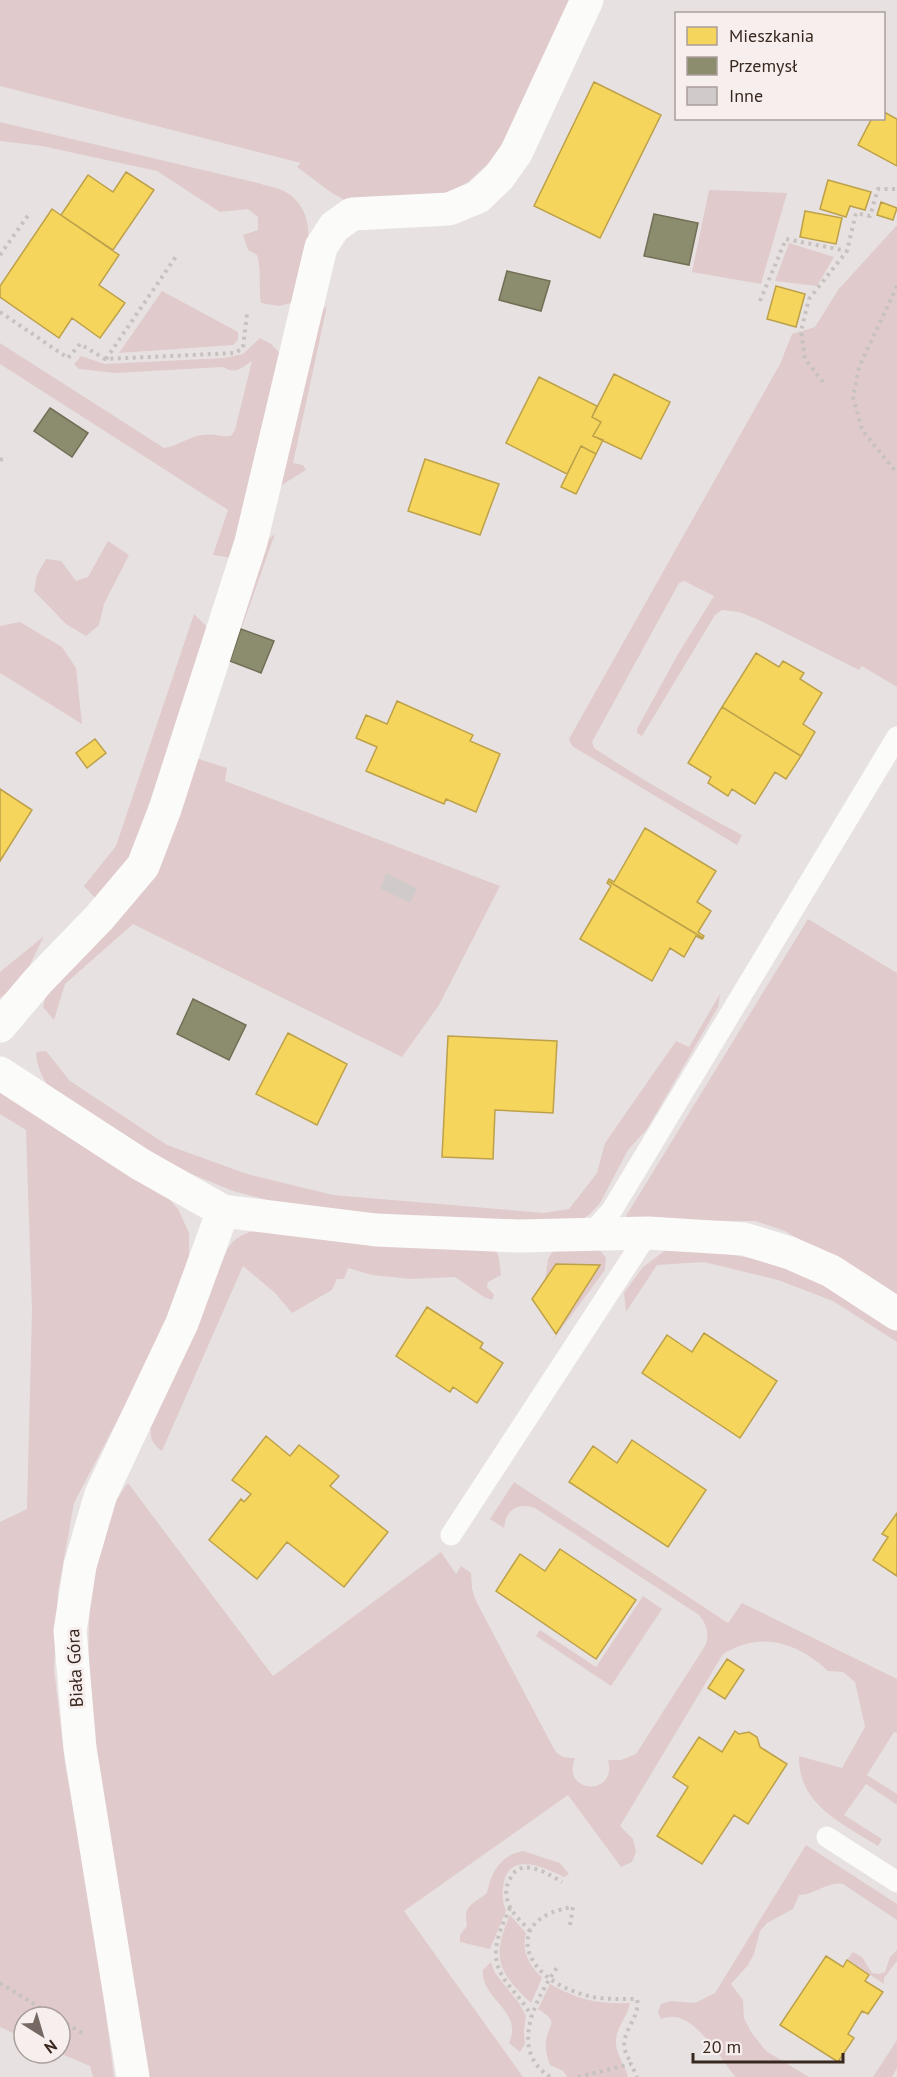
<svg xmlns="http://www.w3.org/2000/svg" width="897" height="2077" font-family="'PT Sans',sans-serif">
	<rect width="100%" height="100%" fill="#e7e2e1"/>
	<path fill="#e0cacc" d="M0,0H574L511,132L490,162L468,182L445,194L348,202L332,193L297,167L301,163L0,86Z
		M0,122L258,183C266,186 277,187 284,191C325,213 304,269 295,302L279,306L261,303C258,285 262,272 257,255L248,250L243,235L258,230V217L248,209L220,212L157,171L42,146L0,141Z
		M709,190L787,193L761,284L692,272Z
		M897,225V687L862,666L859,670L759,620L739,612L722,610L715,615L642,736L637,733V729L678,654L714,596L684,581L679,583L592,742L594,748C642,780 691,808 742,835L737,845L572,746L569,739L780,364L792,334L815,327L838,290Z
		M789,243L834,257L817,286L775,281Z
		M162,291L238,332V340L233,345L119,353Z
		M327,306L293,463L303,465L306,470L275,489L315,316Z
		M260,338L271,344L284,357L232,558L213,555L228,510L0,364V343L164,448C178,446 188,437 202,435C211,433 221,437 231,436L235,430L252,361C241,368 236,375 223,367L115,373L79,369L74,364L81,356L105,364L224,358L243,354Z
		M275,534L230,661L261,546Z
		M108,541L129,555L104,604L99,625L86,636L66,624L34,591L37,575L46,559L61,561L76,581L88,577Z
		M194,614L214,634L144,838L99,902L84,886L116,846Z
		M20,622L62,647L76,668L82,724L0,673V626Z
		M196,758L227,768L225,781L500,886L439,1005L402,1057L133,924L65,984L54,1020L43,1007L46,994Z
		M808,919L897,973V1298L785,1231L755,1221L628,1220L626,1216Z
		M44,936L23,979L0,998V972Z
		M720,994L718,1007L647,1129L628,1150L600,1203L590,1214L575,1224L491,1223L327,1210L291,1206L233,1191L177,1168L49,1087C41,1076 37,1065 36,1052L46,1051L70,1081L167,1145L247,1174L333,1195L544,1213L569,1209L597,1173L605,1143L676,1041L689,1047Z
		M0,1092L163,1192L178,1209L189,1233V1260L166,1327L74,1503L58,1592L54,1669L65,1763L96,1937L114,2077H93L90,2066L59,2053L60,2017H24V2038L0,2027V1522L27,1509L32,1310L26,1130L0,1114Z
		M261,1229L496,1250L499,1258L501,1275L488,1282L487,1287L494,1295L492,1300L484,1297L455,1277L411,1279L372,1275L348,1268L344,1279H337L332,1290L292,1313L275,1293L243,1266L162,1451C155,1446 149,1439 151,1430L148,1428L192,1333L227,1250C235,1236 246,1233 261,1229Z
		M555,1248L599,1249L606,1258L605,1270L550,1344L599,1266L556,1264L545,1281L548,1259Z
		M667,1249H699L750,1258L779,1266L820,1282L897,1330V1342L833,1301L778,1280L704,1262L657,1265L626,1312L624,1293L643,1267Z
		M514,1482L728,1623L742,1603L897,1679V1733L894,1732L867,1775L897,1794V1805L866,1784L844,1815L882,1839L878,1846C842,1823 798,1805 799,1756L842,1768L865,1727L855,1682L843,1672L828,1671C796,1642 762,1631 723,1654L620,1826L633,1839L636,1852L632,1862L621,1867L568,1795L404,1911L523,2077H146C136,2012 125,1948 115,1883C98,1778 59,1572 128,1483L273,1676L441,1552L456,1574L461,1566L471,1573L472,1589L476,1601L554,1749C559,1757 565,1758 575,1758C560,1794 618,1797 608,1760H621L636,1754L705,1646C710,1633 707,1625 699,1615L535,1508C518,1502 506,1509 504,1528L490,1519Z
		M643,1596L662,1609L611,1686L536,1636L540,1630L596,1667Z
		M806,1845L897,1904V1920L843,1884C828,1881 815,1895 799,1895L793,1909L767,1923L760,1931L754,1954L748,1965L731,1984L743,2000L744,2018L751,2032L766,2051L809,2077H735C723,2060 697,2019 675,2017C670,2016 665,2018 661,2019L658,2012L661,2004L671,2001L695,2003L715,1993Z
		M523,1851L560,1863L569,1874L564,1877C546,1868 511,1851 504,1882C502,1892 502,1901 506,1911L490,1949L460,1942V1935L467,1926C463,1905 472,1905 487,1893C491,1872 501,1855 523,1851Z
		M510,1915L526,1933C521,1953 529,1964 542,1978L531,2003C498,1972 491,1958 510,1915Z
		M897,1950V1961L884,1978V1984L847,1960L853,1952L862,1957L872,1973L879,1974L885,1972L890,1957Z
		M491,1962L495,1973L519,2003L526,2016L524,2031L525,2044L520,2052L509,2043C524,2011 480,1999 483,1970Z
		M550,1984C579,2000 597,2004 630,2003C628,2016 617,2026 616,2040C615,2053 625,2065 628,2077H567L563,2071L550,2065C547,2057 545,2050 546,2041C549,2022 560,2023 538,2009Z
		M897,2040V2068L892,2077H873Z"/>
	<path fill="#f6d55c" stroke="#bda14a" stroke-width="1.5" d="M594,82L661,115L600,238L534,206Z
		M884,112L897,119V166L858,145L872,118H884Z
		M126,172L154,190L113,250L61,215L88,175L113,192Z
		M828,180L871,192L865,210L850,206L846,217L820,209Z
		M881,202L897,208L893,220L877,215Z
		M52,209L119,255L99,285L125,303L100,338L72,318L59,338L0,297V286Z
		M805,211L842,218L836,244L800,237Z
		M776,286L805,294L796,327L767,319Z
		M614,374L670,402L641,459L593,436L601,422L592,417Z
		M539,377L597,406L592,417L601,422L593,436L603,440L596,454L581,446L567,474L506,443Z
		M581,446L596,454L576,494L561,487Z
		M425,459L499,484L480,535L408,511Z
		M756,653L779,667L783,661L804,673L800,679L822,693L803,724L815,732L801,756L722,707Z
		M397,701L473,735L470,741L500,754L476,812L446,799L444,804L366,771L377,747L356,738L366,715L387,724Z
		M722,707L801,756L786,779L775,772L755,804L732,789L728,796L708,783L711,777L688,763Z
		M95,739L106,753L87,768L76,753Z
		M0,789L32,810L0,861Z
		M645,828L716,871L697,902L711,911L698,932L704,936L703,938L608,881L609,879L614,882Z
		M608,881L703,938L702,939L696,936L684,957L670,948L652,981L580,939L611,886L607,883Z
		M288,1033L347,1064L317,1125L256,1094Z
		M448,1036L557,1041L553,1113L495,1110L493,1159L442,1157Z
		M556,1264L600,1265L556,1334L532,1299Z
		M427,1307L483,1343L480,1348L503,1363L477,1403L453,1387L450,1392L396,1356Z
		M704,1333L777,1381L740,1438L642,1373L667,1335L692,1352Z
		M266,1436L290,1456L299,1445L339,1476L330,1486L388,1532L344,1587L287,1542L257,1579L209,1540L241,1499L244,1502L251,1494L232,1480Z
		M632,1440L706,1490L668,1547L569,1482L593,1446L617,1463Z
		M897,1513V1576L873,1560L888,1537L882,1534Z
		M560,1549L636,1600L596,1659L496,1591L520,1554L545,1571Z
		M727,1659L744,1670L725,1699L708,1688Z
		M735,1731L739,1734L749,1732L757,1737L760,1747L787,1764L748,1824L734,1815L702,1864L657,1836L688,1787L673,1777L699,1737L722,1752Z
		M826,1956L843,1967L847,1960L869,1975L865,1981L883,1992L868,2014L862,2011L848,2034L854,2038L838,2062L780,2025Z"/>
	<path fill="#8c8c6e" stroke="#736e56" stroke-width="1.5" d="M654,214L698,223L689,265L644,256Z
		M507,271L550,281L541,311L499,300Z
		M50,408L88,433L72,457L34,431Z
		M241,629L274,641L261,673L230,661Z
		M193,999L246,1025L229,1060L177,1034Z"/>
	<path fill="#d0cbca" stroke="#d0cbc9" stroke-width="1.5" d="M387,874L416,889L410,902L381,888Z"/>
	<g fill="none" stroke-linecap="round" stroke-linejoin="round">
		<path stroke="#c7c2bf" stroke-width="4" stroke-dasharray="3 4.5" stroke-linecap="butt" d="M0,255L29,214
			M897,286L859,367L853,397L862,430L897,473
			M760,301L786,239L847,251L856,213L870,216L878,189H897
			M0,312L68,358L80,344L105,359L235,353L243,348L247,314
			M106,359L177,255
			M823,382L805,359L801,331L809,299L847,251
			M0,460L7,457
			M510,1908C500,1930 488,1954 503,1977C511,1990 524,2001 531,2016
			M570,1925L573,1907C506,1917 519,1971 573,1991C593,2000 615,1999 637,1999C641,2017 620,2032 625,2050C626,2055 629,2059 631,2064
			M530,1931C522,1922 511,1913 508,1902C505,1895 506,1885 510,1879C520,1856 547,1873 562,1882
			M0,1983L55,2017
			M60,2020L82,2033
			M550,2077C507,2049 537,1997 558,1966
			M578,2077L631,2064L637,2077"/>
		<path stroke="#fbfbfa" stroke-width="21" d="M590,1235L612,1210L897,737
			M451,1535L648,1233
			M827,1837L897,1882"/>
		<path stroke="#fbfbfa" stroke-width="33" d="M0,1026L38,981L99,918L143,866L165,809L251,542L321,247L334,227L352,214L449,209L478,197L499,177L516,153L587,0
			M0,1073L140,1164L223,1211L376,1230L518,1236L648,1233L744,1239L790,1253L831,1271L897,1314
			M133,2077L80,1748L70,1631L80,1566L101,1494L182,1323L223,1211"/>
	</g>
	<g text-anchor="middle" stroke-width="6" stroke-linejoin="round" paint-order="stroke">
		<g font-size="18" fill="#39281f" stroke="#f6efee">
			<text transform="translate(75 1668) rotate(-93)" y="6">Biała Góra</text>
		</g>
	</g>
	<rect x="675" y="12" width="210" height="108" fill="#f6efee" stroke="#aa9f9b" stroke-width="1.5"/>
	<rect x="687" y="27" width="30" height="18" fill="#f6d55c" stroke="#aa9f9b" stroke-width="1.5"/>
	<text x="729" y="42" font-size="18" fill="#39281f">Mieszkania</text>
	<rect x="687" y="57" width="30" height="18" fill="#8c8c6e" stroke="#aa9f9b" stroke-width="1.5"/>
	<text x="729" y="72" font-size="18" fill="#39281f">Przemysł</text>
	<rect x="687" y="87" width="30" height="18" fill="#d0cbca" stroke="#aa9f9b" stroke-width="1.5"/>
	<text x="729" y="102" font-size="18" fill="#39281f">Inne</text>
	<g transform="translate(42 2035) rotate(143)"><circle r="28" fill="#f6efee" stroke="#aa9f9b" stroke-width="1.5"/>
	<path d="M0-4.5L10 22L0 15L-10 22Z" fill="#766963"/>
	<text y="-9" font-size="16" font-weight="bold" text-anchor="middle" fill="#39281f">N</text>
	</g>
	<path d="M693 2053v9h150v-9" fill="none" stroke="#39281f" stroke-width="3"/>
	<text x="702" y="2053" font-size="18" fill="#39281f" stroke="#f6efee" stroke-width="4.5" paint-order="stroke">20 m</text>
</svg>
